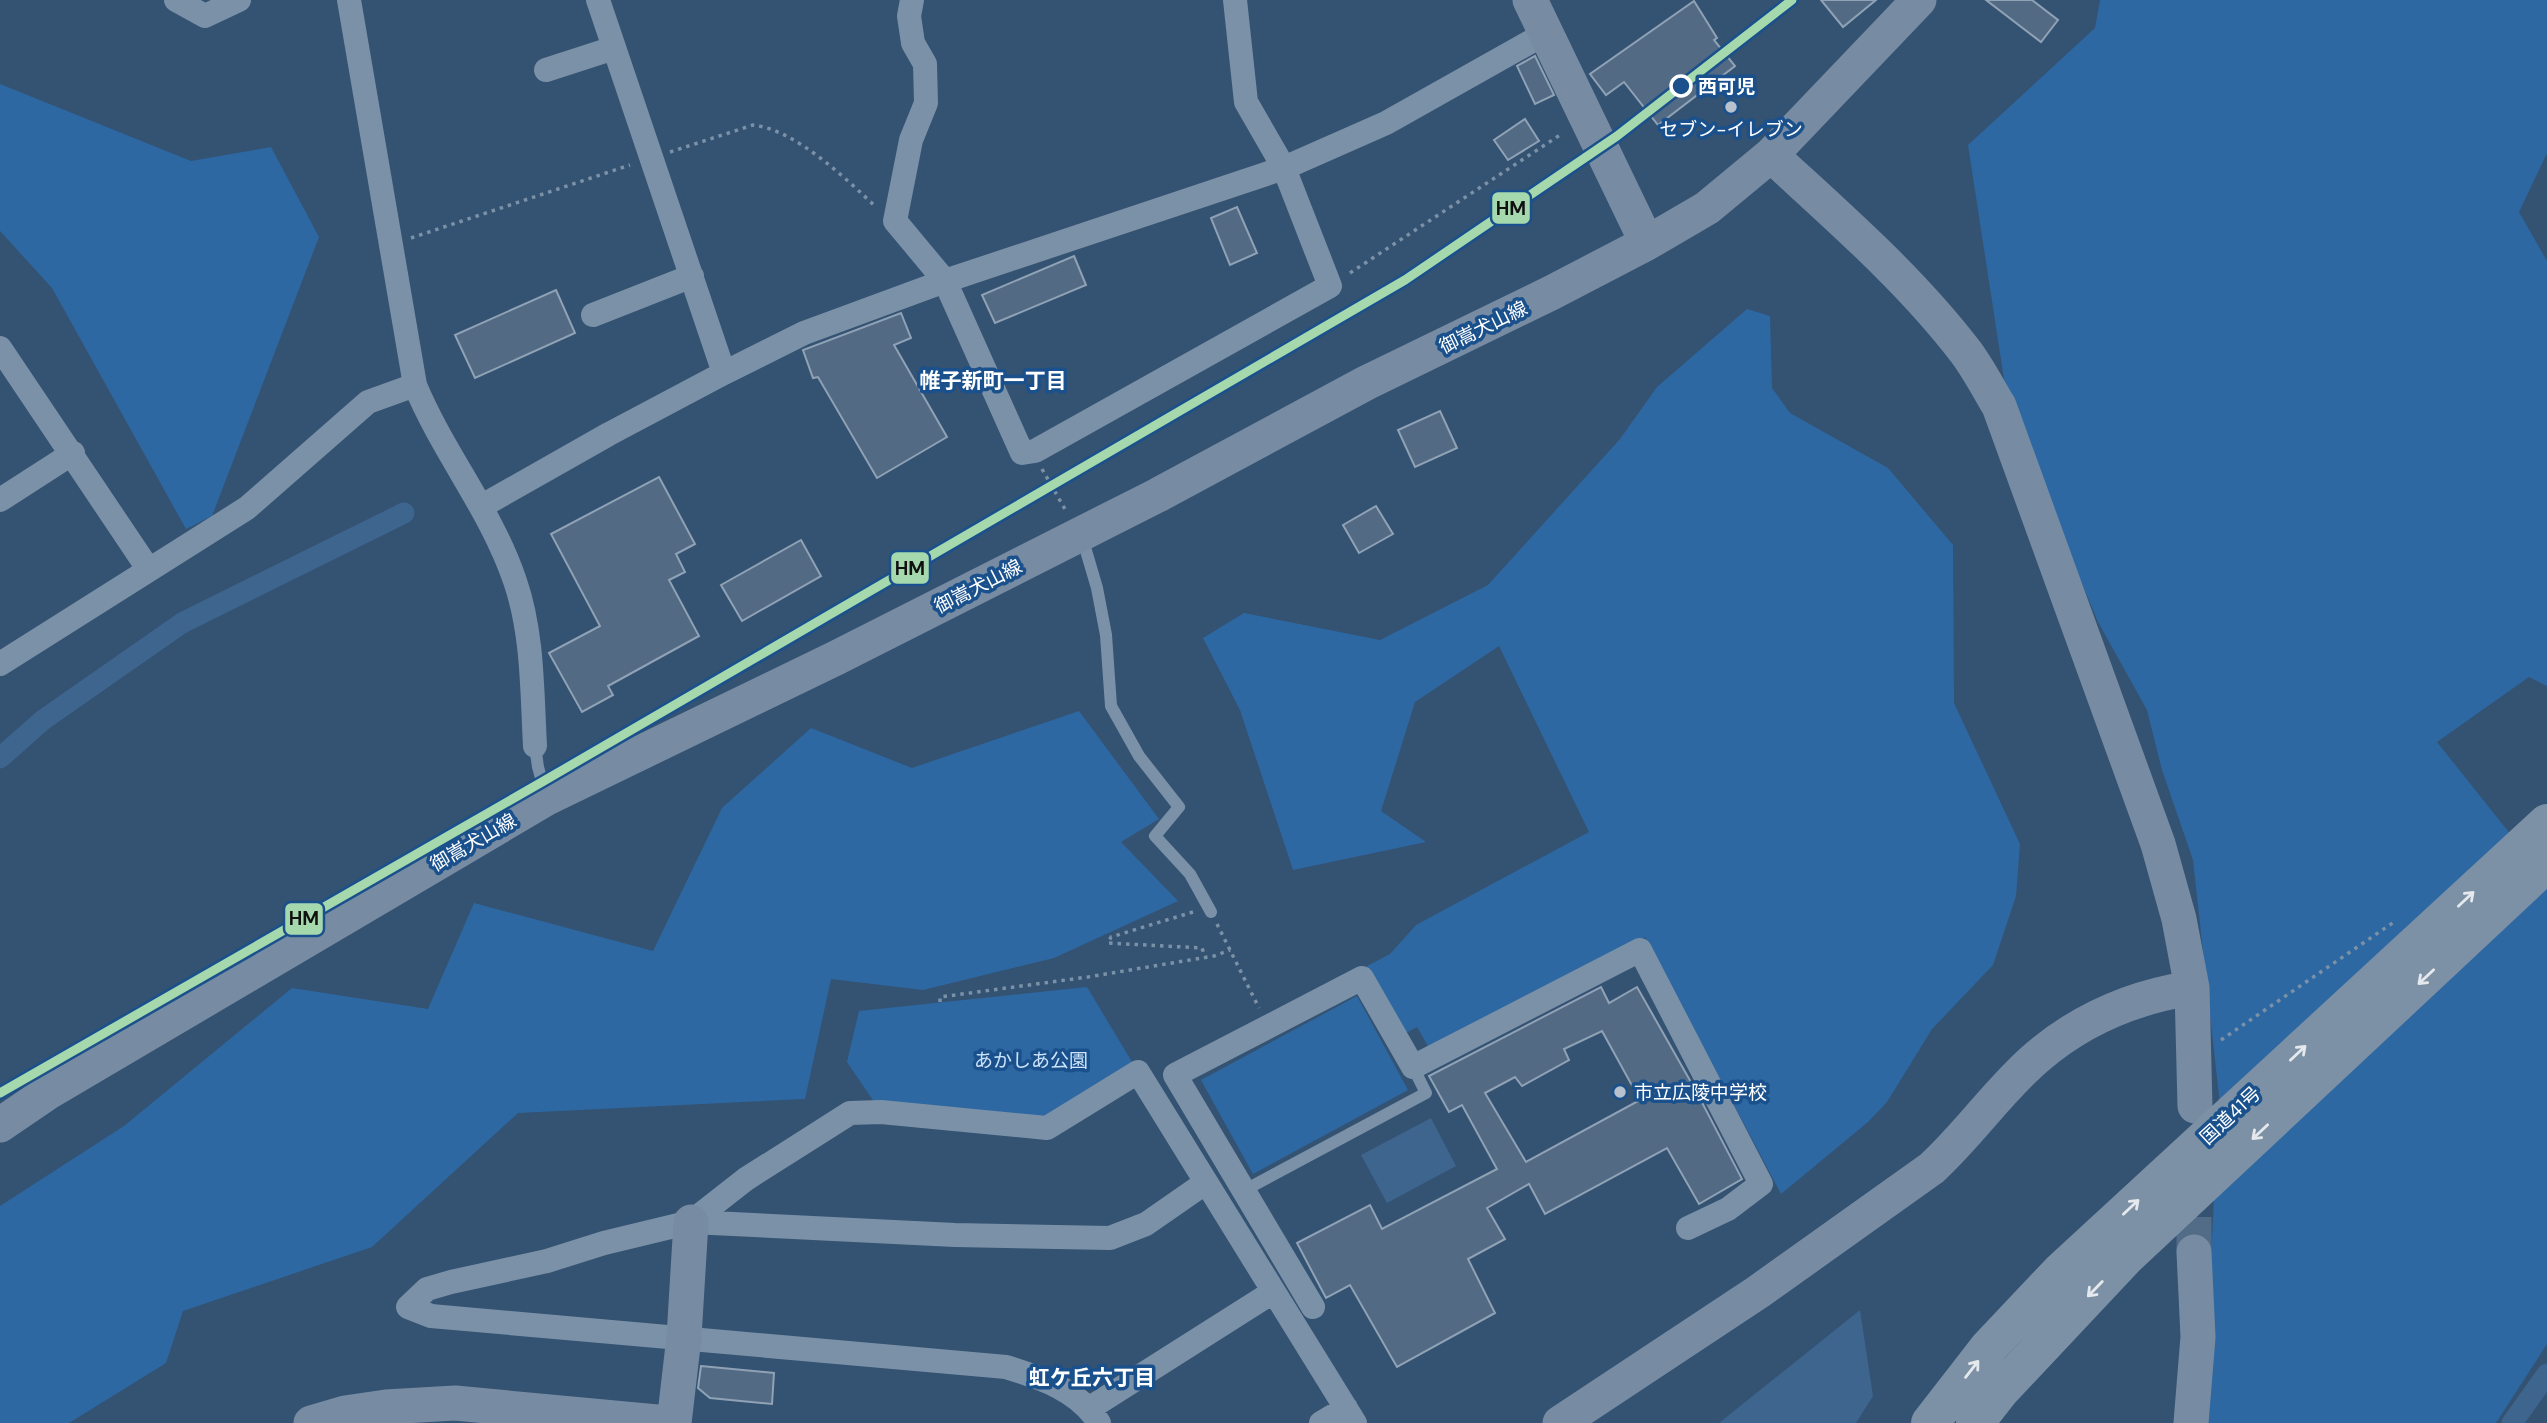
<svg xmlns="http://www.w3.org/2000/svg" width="2547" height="1423" font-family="'DM Sans','Noto Sans JP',sans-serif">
	<rect width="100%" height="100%" fill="#345272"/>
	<path fill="#2e68a2" d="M2100,0H2547V153L2519,212L2547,261V686L2529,677L2437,742L2547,880V1344L2496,1423H2203L2219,1096L2193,860L2162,770L2147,710L2098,622L2008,405L1968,145L2095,28Z
		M0,84L191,161L271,147L319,237L212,516L186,529L52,288L0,231Z
		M1747,309L1770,316L1772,388L1790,413L1888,468L1953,545L1954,703L2020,844L2016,896L1993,965L1932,1029L1887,1102L1868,1122L1781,1194L1645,937L1429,1048L1417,1027L1404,1034L1367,966L1390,954L1416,925L1589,832L1499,646L1415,702L1381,811L1426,842L1293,870L1240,710L1203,638L1244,613L1380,640L1488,585L1620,439L1657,387Z
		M1079,711L1159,819L1121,842L1178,901L1054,958L923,990L831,979L805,1099L518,1113L372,1247L183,1311L166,1363L69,1423H0V1206L124,1126L292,988L428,1009L474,903L653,951L722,808L811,728L912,768Z
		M1087,987L1138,1072L1047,1128L881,1112L847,1062L859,1011Z
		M1357,996L1408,1090L1253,1174L1201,1080Z"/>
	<path fill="#3d658e" d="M1431,1118L1456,1166L1387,1203L1361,1155Z
		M1860,1310L1873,1396L1856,1423H1719Z"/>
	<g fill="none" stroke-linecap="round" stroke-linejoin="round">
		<path stroke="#3d658e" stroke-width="21" d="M0,758L43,720L182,623L404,513
			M2512,1423L2547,1374"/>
	</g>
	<path fill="#526a84" stroke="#90a2b5" stroke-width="2" fill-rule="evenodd" d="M1821,0H1876L1843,27Z
		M1986,0H2032L2058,20L2041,42Z
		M1694,1L1717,38L1714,40L1735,66L1658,125L1624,82L1606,95L1590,74Z
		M1535,56L1554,95L1535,104L1517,66Z
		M1525,119L1539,141L1508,160L1494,140Z
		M1237,207L1257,253L1230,265L1211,218Z
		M1074,256L1086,285L995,323L982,295Z
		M556,290L575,333L475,378L455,335Z
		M901,313L911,338L894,345L947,437L877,478L818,377L813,378L803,350Z
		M1440,411L1457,448L1415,467L1398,430Z
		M659,477L695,544L676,554L685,572L669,580L699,636L608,686L613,695L582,712L549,653L600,626L551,534Z
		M1376,506L1393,534L1359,553L1343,525Z
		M801,540L821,576L742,621L721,585Z
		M1601,987L1609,1003L1637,987L1696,1091L1742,1179L1699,1204L1667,1148L1545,1214L1529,1184L1487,1208L1505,1239L1468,1259L1495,1313L1397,1367L1350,1285L1326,1298L1297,1243L1370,1205L1382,1229L1497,1169L1462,1105L1449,1112L1429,1076ZM1602,1031L1640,1100L1526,1162L1485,1093L1515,1077L1522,1086L1569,1060L1564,1049Z
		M701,1366L774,1373L772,1404L710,1398L698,1388Z"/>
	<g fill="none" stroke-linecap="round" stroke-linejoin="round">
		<path stroke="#526c87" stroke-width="35" stroke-dasharray="35 18" stroke-linecap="butt" d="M2194,1252V1171"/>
		<path stroke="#7b91a7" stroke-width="3.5" stroke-dasharray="3.5 5" stroke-linecap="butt" d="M670,152L753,125C796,130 845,178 876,207
			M411,238L630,165
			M1350,273L1563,133
			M1042,469L1066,511
			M1193,912L1111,937L1108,943L1202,948L1205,957
			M1217,924L1259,1008
			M940,1002V997L1088,977L1214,956L1230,950
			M2221,1040L2394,922"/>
		<path stroke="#7b91a7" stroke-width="12" d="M1082,537L1097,588L1106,635L1111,706L1139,756L1179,807L1155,836L1190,874L1211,912
			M535,746L538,767L546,796
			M1243,1191L1426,1093L1413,1067"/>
		<path stroke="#7b91a7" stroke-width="24" d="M176,0L205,16L239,0
			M349,0L415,385C443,453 491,510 515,581C533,633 532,691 535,746
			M598,0L724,373
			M912,0L909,16L913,43L925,64L926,103L911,140L895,221L945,281L1022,453L1035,451L1330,286L1284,168L1246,102L1235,0
			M546,70L614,48
			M593,315L692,276
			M0,348L149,570
			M0,500L73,453
			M482,506L609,434L724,373L804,333L945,281L1284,168L1386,123L1546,33
			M0,664L247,508L368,402L415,385
			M691,1222L746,1179L850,1113L881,1112L1047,1128L1138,1072L1355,1423
			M1313,1307L1175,1075L1362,978L1413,1067L1640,950L1761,1184L1728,1209L1688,1228
			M1090,1408L1273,1292
			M1099,1423C1079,1390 1041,1378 1006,1367L431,1316L408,1307L427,1289L451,1282L547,1261L604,1243L691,1222L955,1235L1110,1238L1146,1224L1205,1183
			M1321,1423L1346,1408"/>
		<path stroke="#778ca3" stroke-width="35" d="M1530,0L1647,243
			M1771,155C1838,217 1909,278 1965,351C1978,368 1988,388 1999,406L2158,844L2179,919L2192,988L2195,1106
			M0,1125L47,1093L547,798L836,658L1158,495L1366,383L1551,293L1647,243L1707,208L1771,155L1919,0
			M311,1423L345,1413L386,1407L455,1403L668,1423
			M674,1423L684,1337L691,1222
			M1560,1423L1758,1292L1932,1168C1969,1134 1998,1091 2036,1058C2081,1019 2133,997 2192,988
			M2191,1423L2198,1337L2194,1252"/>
		<path stroke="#7c91a5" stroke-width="38" d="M1930,1423L1989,1347L2060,1272L2547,823
			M1975,1423L2000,1391L2125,1258L2547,863"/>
		<defs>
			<path id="rail-1" d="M0,1093L542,782L1405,280L1617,136L1792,0"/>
		</defs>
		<use href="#rail-1" stroke="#1a518c" stroke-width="14"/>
		<use href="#rail-1" stroke="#a6d8ae" stroke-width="9"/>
	</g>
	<defs><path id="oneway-shaft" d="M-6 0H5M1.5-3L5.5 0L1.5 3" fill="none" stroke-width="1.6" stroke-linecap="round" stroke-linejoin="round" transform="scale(1.75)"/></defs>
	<g stroke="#e5e9ed">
		<use href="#oneway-shaft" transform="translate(2466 899) rotate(-43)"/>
		<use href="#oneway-shaft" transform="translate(2426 977) rotate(137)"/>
		<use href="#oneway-shaft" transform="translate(2298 1053) rotate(-43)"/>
		<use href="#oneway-shaft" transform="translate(2260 1132) rotate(137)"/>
		<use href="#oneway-shaft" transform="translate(2131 1207) rotate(-43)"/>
		<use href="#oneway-shaft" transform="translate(2095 1289) rotate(134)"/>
		<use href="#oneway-shaft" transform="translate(1972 1369) rotate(-52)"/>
	</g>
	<circle fill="#1a518c" stroke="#fff" stroke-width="3.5" cx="1681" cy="86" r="10"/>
	<g fill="#b8c2ce" stroke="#1a518c" stroke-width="2.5">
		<circle cx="1731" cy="107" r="7"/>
		<circle cx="1620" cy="1092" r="7"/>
	</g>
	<g text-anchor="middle" stroke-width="7" stroke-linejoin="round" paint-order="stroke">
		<g font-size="19" font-weight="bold" fill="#fff" stroke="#1a518c" text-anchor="start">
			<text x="1698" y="93">西可児</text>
		</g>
		<g font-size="19" fill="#fff" stroke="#1a518c">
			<text x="1731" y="136">セブン-イレブン</text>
			<text x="1634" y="1099" text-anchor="start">市立広陵中学校</text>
		</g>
		<g font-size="19" fill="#fff" stroke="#1a518c">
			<text transform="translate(1483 327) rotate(-26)" y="7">御嵩犬山線</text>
			<text transform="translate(978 586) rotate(-27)" y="7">御嵩犬山線</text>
			<text transform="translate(473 842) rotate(-30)" y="7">御嵩犬山線</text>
			<text transform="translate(2230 1115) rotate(-43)" y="7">国道41号</text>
		</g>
		<g font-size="19" fill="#cce3fa" stroke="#1a518c">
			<text x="1031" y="1067">あかしあ公園</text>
		</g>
		<g font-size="21" font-weight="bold" fill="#fff" stroke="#1a518c">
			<text x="993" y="388">帷子新町一丁目</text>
			<text x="1092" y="1385">虹ケ丘六丁目</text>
		</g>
	</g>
	<g stroke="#1a518c" stroke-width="2.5">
		<rect x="1491" y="191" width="40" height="34" rx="7" fill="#a6d8ae"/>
		<rect x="890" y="551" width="40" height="34" rx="7" fill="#a6d8ae"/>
		<rect x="284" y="902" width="40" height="34" rx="7" fill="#a6d8ae"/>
	</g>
	<g font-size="19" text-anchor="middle" font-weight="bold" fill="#111">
		<text x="1511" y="215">HM</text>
		<text x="910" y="575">HM</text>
		<text x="304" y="925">HM</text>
	</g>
</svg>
